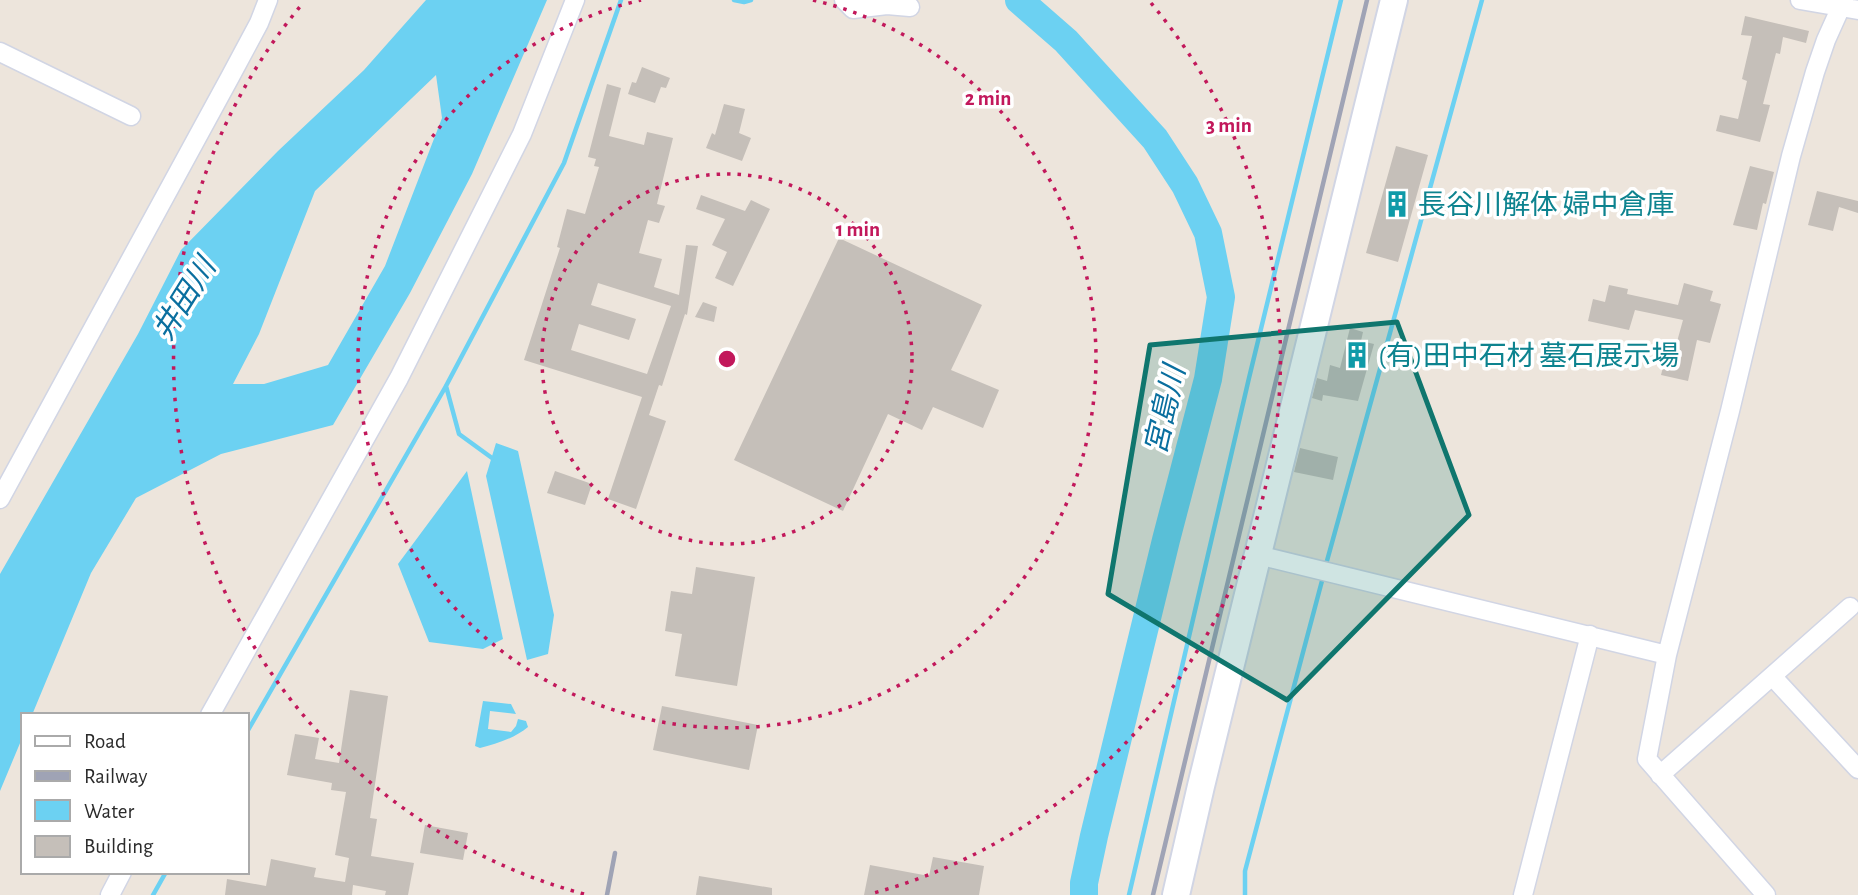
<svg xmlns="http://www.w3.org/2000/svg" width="1858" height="895" font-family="'Alegreya Sans','Noto Sans JP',sans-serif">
	<rect width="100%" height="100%" fill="#ede5dc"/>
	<path fill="#6cd1f2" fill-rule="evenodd" d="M426,0H547L472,174L410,293L333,425L221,454L136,498L91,573L32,715H23V736L0,791V574L138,334L181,250L278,151L364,70ZM436,75L442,118L385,266L328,365L264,384H233L259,334L315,191Z
		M496,443L518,451L554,615L548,654L527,660L486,476Z
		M467,471L503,639L483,649L429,642L398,564Z
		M483,701L511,704L516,714L490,711L488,729L511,732L516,726L518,719L526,721L528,727C515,738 496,744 480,748L475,746Z"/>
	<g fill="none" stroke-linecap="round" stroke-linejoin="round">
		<path stroke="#6cd1f2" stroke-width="4.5" d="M734,0L744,2L751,0
			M446,386L459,434L492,458
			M1325,568L1482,0
			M247,732L446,386L564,163L621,0
			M153,895L166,872
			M1129,895L1249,378L1341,0
			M1245,895V871L1323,577"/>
		<path stroke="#6cd1f2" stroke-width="28" d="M1019,0L1066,41L1155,139L1185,185L1208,233L1221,297L1208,379L1166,540L1094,836L1084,883V895"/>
	</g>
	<path fill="#c5bfb9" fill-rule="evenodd" d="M1745,16L1809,31L1806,43L1783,37L1780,54L1776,53L1763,104L1770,105L1760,142L1716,131L1720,115L1738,119L1747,81L1742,79L1752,36L1741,35Z
		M642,67L670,78L666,88L661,87L655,103L628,94L632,82L636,83Z
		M607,84L621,88L609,136L644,145L647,132L673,138L657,204L665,206L659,223L648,220L639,253L662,259L654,287L679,295L686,245L698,246L687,315L685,314L662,386L659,385L649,415L666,421L636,509L608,499L642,397L524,360L560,248L557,247L567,209L585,214L599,167L594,166L596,159L588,157ZM598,283L671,306L647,374L571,350L579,324L629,340L636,319L591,305Z
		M724,104L745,109L739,133L751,138L742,161L706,148L712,133L715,135Z
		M1396,146L1428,155L1398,262L1366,253Z
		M1750,166L1774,172L1766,204L1763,203L1757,230L1733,225Z
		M1817,191L1858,201V213L1839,207L1833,231L1808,225Z
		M701,195L745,211L751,200L770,209L733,286L715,278L727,252L712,245L725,219L696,209Z
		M839,238L982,305L951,370L999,390L983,428L933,407L922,430L888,414L843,511L734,460Z
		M1684,283L1713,291L1710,301L1721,304L1710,343L1697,340L1688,381L1661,375L1668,347L1675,349L1683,320L1635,310L1629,330L1588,321L1593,299L1605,302L1609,285L1628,289L1627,294L1678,305Z
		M703,302L717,307L714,322L695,317Z
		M1350,328L1363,332L1361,341L1374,344L1358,401L1323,395L1322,401L1312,398L1317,378L1327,381L1330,365L1340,368Z
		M1300,448L1338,457L1333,480L1294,472Z
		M555,471L592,484L585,505L547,493Z
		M696,567L755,577L737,686L675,676L682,634L665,631L671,591L692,594Z
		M350,690L388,696L370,818L377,819L371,856L414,863L408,895H385L386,891L353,885L352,895H225L227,879L266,886L271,859L316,868L314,877L345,882L349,858L335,855L346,792L331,790L332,783L287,775L295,734L319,738L315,759L339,763Z
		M662,706L758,725L749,770L653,750Z
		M425,825L468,833L463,860L420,853Z
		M933,857L984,866L979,895H864L870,865L929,876Z
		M699,876L772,888V895H696Z"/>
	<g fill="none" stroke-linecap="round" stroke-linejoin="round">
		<defs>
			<path id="street" d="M844,0L853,9L887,5L910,7
				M1800,0L1858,10
				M0,52L131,116
				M0,499L229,79L259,23L268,0
				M1258,555L1667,655
				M1772,676L1858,769
				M210,715L399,378L522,134L575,0
				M1660,775L1850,607
				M110,895L122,872
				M1523,895L1590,635
				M1766,895L1647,759L1667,655L1730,411L1791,156L1815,72L1826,40L1844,0"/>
			<path id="secondary" d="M1176,895L1201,786L1394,0"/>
		</defs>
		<use href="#street" stroke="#d1d5e4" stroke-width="21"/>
		<use href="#secondary" stroke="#d1d5e4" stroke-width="30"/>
		<use href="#street" stroke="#fff" stroke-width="18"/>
		<use href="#secondary" stroke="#fff" stroke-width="26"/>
		<path stroke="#9fa3b5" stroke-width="4.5" d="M607,895L615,853
			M1153,895L1367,0"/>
	</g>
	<path fill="#0f766e" fill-opacity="0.2" stroke="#0f766e" stroke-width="5" stroke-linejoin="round" d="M1397,322L1469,515L1287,700L1108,594L1150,345Z"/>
	<g fill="none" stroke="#c2185b" stroke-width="3.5" stroke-dasharray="3.5 7">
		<circle cx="727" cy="359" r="185"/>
		<path d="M813 0A369 369 0 1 1 641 0"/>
		<path d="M584 894A554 554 0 0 1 303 3M1151 3A554 554 0 0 1 870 894"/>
	</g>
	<defs>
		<symbol id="building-bare" viewBox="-9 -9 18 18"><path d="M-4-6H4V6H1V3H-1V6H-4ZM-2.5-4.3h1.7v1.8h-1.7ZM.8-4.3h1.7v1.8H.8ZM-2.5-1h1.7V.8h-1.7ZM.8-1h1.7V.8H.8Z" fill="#0f9aa8" stroke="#fff" stroke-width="2.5" paint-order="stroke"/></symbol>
	</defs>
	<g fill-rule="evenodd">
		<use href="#building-bare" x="1378" y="185" width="38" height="38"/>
		<use href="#building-bare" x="1338" y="336" width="38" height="38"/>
	</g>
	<g text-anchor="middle" stroke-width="7" stroke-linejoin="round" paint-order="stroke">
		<g font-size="28" fill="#0d838f" stroke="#fff" text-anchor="start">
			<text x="1418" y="214">長谷川解体 婦中倉庫</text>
			<text x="1378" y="365">(有)田中石材 墓石展示場</text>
		</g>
		<g font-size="30" font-style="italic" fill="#0a6f9f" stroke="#fff">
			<text transform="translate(184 299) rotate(-58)" y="10">井田川</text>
			<text transform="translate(1165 410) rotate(-77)" y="10">宮島川</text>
		</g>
	</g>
	<circle cx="727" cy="359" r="10" fill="#c2185b" stroke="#fff" stroke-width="3.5"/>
	<g font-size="21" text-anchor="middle" font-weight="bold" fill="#c2185b" stroke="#fff" stroke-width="7" stroke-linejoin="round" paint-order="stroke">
		<text x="988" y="105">2 min</text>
		<text x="1229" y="132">3 min</text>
		<text x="858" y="236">1 min</text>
	</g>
	<rect x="21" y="713" width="228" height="161" fill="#ffffff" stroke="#aaaaaa" stroke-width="2"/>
	<rect x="35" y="736" width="35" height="10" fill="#ffffff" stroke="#aaaaaa" stroke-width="2"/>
	<text x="84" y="748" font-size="21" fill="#2b2b2b">Road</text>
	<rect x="35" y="771" width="35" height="10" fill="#9fa3b5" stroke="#aaaaaa" stroke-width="2"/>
	<text x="84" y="783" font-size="21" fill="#2b2b2b">Railway</text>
	<rect x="35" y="800" width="35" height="21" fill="#6cd1f2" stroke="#aaaaaa" stroke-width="2"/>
	<text x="84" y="818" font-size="21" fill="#2b2b2b">Water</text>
	<rect x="35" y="836" width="35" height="21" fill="#c5bfb9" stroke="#aaaaaa" stroke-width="2"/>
	<text x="84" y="853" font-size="21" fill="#2b2b2b">Building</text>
</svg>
